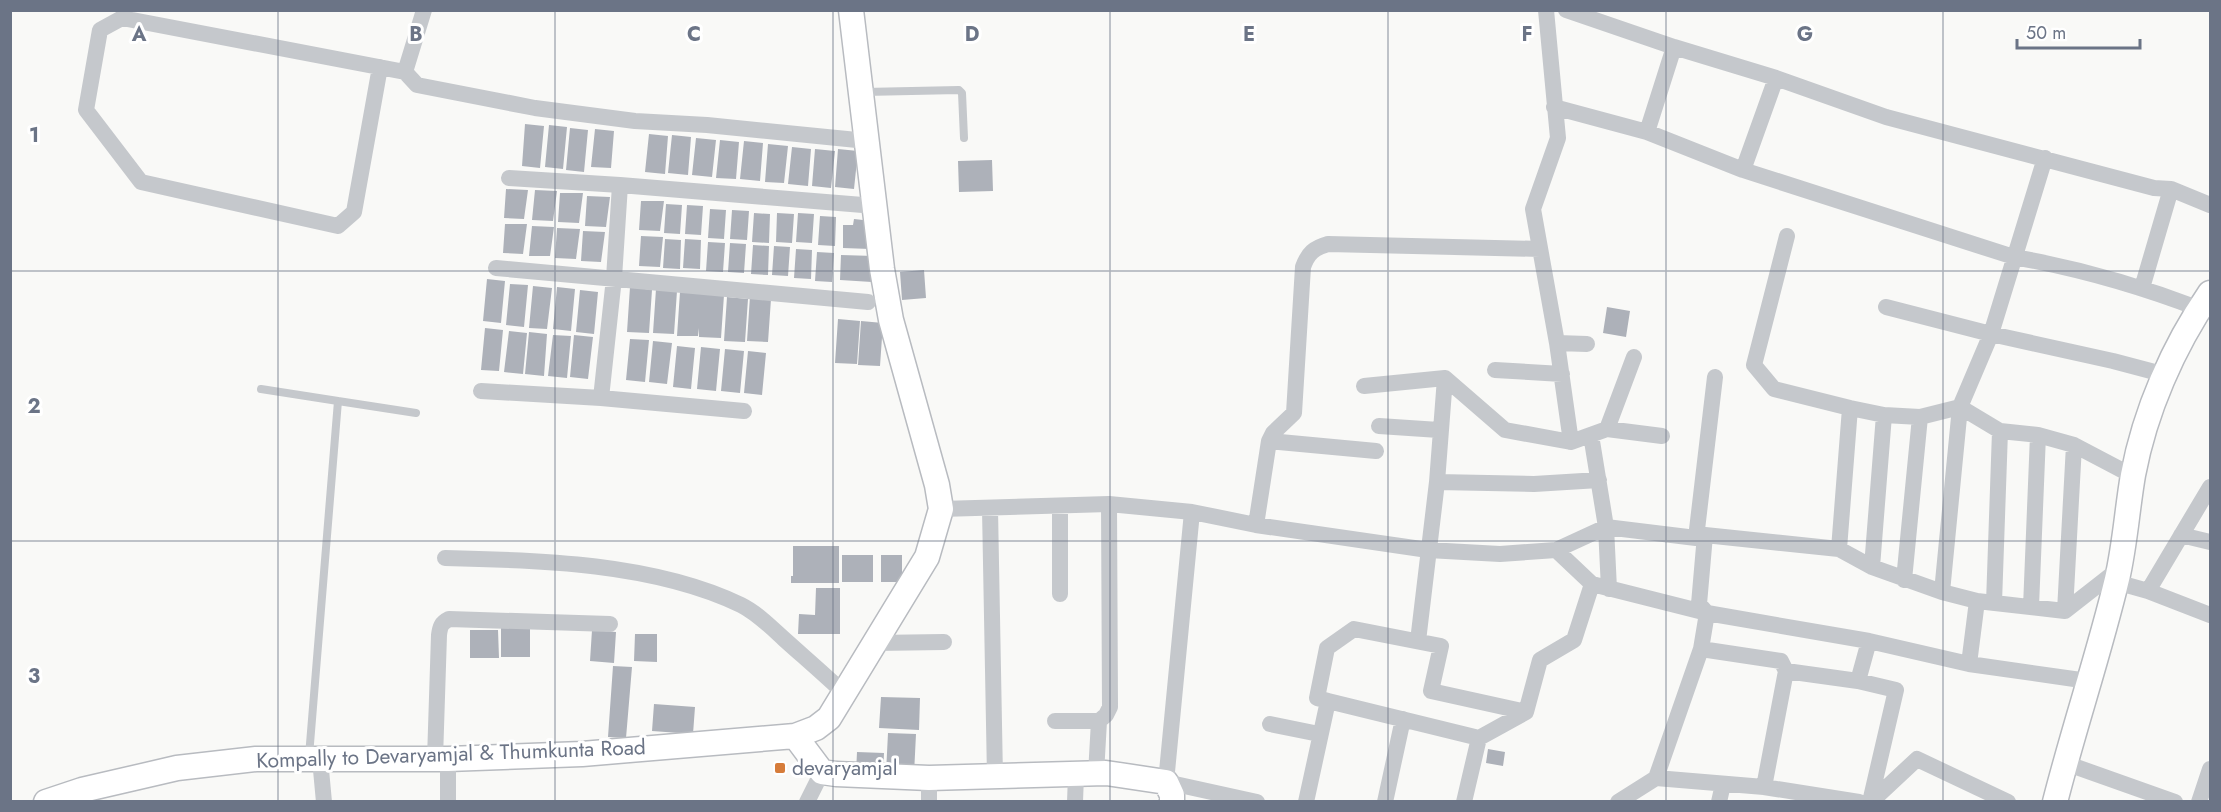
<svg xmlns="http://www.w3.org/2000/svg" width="2221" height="812" font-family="Jost,sans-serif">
	<rect width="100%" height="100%" fill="#f9f9f7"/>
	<path fill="#adb1b9" d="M525,124L544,126L540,168L522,166Z
		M549,125L567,127L563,169L545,167Z
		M570,128L588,130L584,172L566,170Z
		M595,129L614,131L611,168L591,167Z
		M649,134L668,136L665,174L645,172Z
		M672,135L691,137L688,175L668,173Z
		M696,138L716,140L712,177L692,175Z
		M720,140L739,142L736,179L716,178Z
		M744,141L763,143L760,181L740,179Z
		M768,144L788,146L784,183L765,182Z
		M792,147L811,149L808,186L788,184Z
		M815,149L835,151L831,188L812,186Z
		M838,149L858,151L854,189L835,187Z
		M992,160L993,191L959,192L958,161Z
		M506,189L528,190L524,219L504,218Z
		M535,190L557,191L553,221L532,220Z
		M560,193H583L579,223L558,222Z
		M587,196L610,197L606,227L585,226Z
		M641,201H664L660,231L639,230Z
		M666,204L682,205L680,234L664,233Z
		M687,205L703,206L701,235L685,234Z
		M710,209L726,210L724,239L708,238Z
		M732,210L749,211L747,240L730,239Z
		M754,213L770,214L769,243L752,242Z
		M777,213L794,214L792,243L776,242Z
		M798,213L814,214L812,243L796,242Z
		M820,216L836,217L835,246L818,245Z
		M854,219L872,221L870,249L843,248V225H853Z
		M505,224H527L523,254L503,253Z
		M532,226L554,227L550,256H529Z
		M557,228L580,229L576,259L555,258Z
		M583,231L605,232L601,262L581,261Z
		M641,236L663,237L660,267L639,266Z
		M665,239L681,240L680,269L663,268Z
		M685,239L701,240L700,269L683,268Z
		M708,242L725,243L723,272L706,271Z
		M730,243L746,244L744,273L728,272Z
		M753,245L769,246L768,275L751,274Z
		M774,246L790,247L788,276L772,275Z
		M796,249L812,250L811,279L794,278Z
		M817,252L834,253L832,282L815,281Z
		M841,255L874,256L872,282L840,280Z
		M924,270L926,298L902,300L900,272Z
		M487,279L505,281L501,323L483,321Z
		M510,284L528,285L524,327L506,325Z
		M533,286L552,288L547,329L529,328Z
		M557,287L575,289L571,331L553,329Z
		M630,287L652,290L649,333L627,332Z
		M656,289L677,291L674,334L653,333Z
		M580,290L598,292L594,334L576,332Z
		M680,292L724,295L721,338L699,337V328L698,336H677Z
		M750,296L771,299L768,342L747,341Z
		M727,297L748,299L745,342L724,341Z
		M1607,307L1630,311L1626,337L1603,333Z
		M838,319L860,321L857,364L835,363Z
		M861,321L883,323L880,366L858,365Z
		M485,328L503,330L499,371L481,370Z
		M509,331L527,333L523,374L504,372Z
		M529,332L547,334L544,376L525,374Z
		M553,335L571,336L567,378L548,376Z
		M574,335L593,337L588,379L570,377Z
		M630,339L649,340L645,382L626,380Z
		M653,341L672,343L667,384L649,382Z
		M677,346L695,348L691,389L673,387Z
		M701,347L720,349L716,391L697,389Z
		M725,349L744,351L740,393L721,391Z
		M748,351L766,353L762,395L744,393Z
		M793,546H839V583H791V576H793Z
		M842,555H873V582H842Z
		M881,555H902V582H881Z
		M816,588H840V634H798L799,614L815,615Z
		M501,628H530V657H501Z
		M470,630H498L499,658H470Z
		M592,630L616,632L614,663L590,661Z
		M635,634H657V662L634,661Z
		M613,666L632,667L626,738L608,737Z
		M881,697L920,698L919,730L879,728Z
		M654,704L695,707L693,734L652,731Z
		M888,733L916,734L914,774L886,773Z
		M1488,749L1505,752L1503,766L1486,763Z
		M857,752L884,753L883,774L856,773Z"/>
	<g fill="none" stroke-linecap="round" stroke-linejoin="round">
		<defs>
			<path id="secondary" d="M795,736L822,772L836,774L929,778L1106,773L1166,782L1172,795V802
				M46,802L82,790L177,768L256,759H448L582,754L795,736L816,728L829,718L927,557L941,509L937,485L891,320L882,269L851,10
				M2055,802C2074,727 2099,654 2117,579C2125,545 2127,510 2133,475C2145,411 2173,347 2210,293"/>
		</defs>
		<use href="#secondary" stroke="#b8bbc0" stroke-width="27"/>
		<path stroke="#c5c8cc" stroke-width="8" d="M864,92L959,90L962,93L964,138
			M261,389L338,401L309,756
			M338,401L416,413"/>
		<path stroke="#c5c8cc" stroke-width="16" d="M125,10L122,18L100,30L86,110L141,182L338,226L354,212L380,67
			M1546,10L1558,138L1533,209L1557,343L1571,442
			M1566,10L1674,47L1776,78L1886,117L2154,188L2171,189L2210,205
			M122,18L405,72L424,10
			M405,72L417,85L535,108L635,121L707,125L867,141
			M1554,107L1647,132L1743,170L2014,257C2077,268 2140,286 2200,309
			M1647,132L1674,47
			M1743,170L1776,78
			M509,178L620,185
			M1787,236L1754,365L1774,389L1850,408L1884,415L1920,417L1960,407L2000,431L2038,435L2074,445L2133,476
			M496,268L868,302
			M2142,288L2171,189
			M1886,307L1991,334L2113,361L2166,375
			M1557,343L1587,344
			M1495,370L1562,374
			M1364,386L1445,378L1505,430L1571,442L1607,429L1662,436
			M481,391L601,398L614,278L620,185L875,206
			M601,398L744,411
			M1379,426L1439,430
			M1607,429L1634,357
			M1591,435L1606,527L1609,589
			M1269,441L1376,451
			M1437,482L1534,484L1599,480
			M941,509L1109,504L1192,512L1256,525L1428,550L1500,554L1556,550L1592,584L1707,613L1869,641L1969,664L2088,681
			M990,509L995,777
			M1192,512L1166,782L1257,802
			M1256,525L1269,441L1273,433L1294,413L1303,267C1308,253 1314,248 1328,244L1540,249
			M2181,535L2210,542
			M1696,538L1715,377
			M1839,549L1850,408
			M1556,550L1606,527L1696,538L1705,535L1839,549L1872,567L1942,592L1977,601L2065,611L2120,568
			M445,558C539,560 654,563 741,605C757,613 771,627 784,639C804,657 825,675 845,694
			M1872,567L1884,415
			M1904,580L1920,417
			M2116,582L2148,591L2210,487
			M2148,591L2210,615
			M1942,592L1960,407L1991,334L2045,158
			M1060,594V506
			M1994,603L2000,431
			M2031,607L2038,435
			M2065,611L2074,445
			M1418,641L1437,482L1445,378
			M875,643L944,642
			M1701,649L1781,661L1786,671L1858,681L1896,690L1870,802
			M1969,664L1977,601
			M1858,681L1869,641
			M1328,701L1317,698L1327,648L1354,629L1441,646L1431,691L1526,712
			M1055,721H1099
			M1270,724L1319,734
			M320,759L324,802
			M435,759L439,635C440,627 441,623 449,619L610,624
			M448,759V802
			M2065,763L2175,802
			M1096,774L1099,721L1106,715L1110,707L1109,504
			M929,778V802
			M1656,778L1764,787L1859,802
			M1764,787L1786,671
			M807,802L822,772
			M1075,802L1076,775
			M1306,802L1328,701L1479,738
			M1385,802L1403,719
			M1464,802L1479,738L1526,712L1540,660L1574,640L1592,584
			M1618,802L1656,778L1701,649L1707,613L1699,604L1705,535
			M1719,802L1723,784
			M1871,802L1917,759L2008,802
			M2199,802L2210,769"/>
		<use href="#secondary" stroke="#fff" stroke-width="24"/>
	</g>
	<path fill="none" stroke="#6b7486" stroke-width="1.5" stroke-opacity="0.55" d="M278,10V802M555,10V802M833,10V802M1110,10V802M1388,10V802M1666,10V802M1943,10V802M10,271H2210M10,541H2210"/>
	<rect fill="#d67c3a" stroke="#fff" stroke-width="2" x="774" y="762" width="12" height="12" rx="3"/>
	<g text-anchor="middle" stroke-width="6" stroke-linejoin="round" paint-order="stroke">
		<g font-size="21" fill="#6b7486" stroke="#fff">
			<text transform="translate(451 754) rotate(-2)" y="7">Kompally to Devaryamjal &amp; Thumkunta Road</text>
		</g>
		<g font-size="21" fill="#6b7486" stroke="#fff" text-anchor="start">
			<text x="792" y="775">devaryamjal</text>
		</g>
	</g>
	<g font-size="20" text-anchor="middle" font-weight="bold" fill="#6b7486" stroke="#fff" stroke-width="6" stroke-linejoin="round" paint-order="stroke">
		<text x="139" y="41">A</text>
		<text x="416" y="41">B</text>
		<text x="694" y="41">C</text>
		<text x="972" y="41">D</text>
		<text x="1249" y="41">E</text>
		<text x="1527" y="41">F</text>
		<text x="1805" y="41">G</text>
		<text x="34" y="142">1</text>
		<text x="34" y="413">2</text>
		<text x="34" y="683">3</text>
	</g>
	<rect width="2221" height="812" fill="none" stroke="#6b7486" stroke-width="24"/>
	<path d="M2017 39v9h123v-9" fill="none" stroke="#6b7486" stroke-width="3"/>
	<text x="2026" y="39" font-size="18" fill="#6b7486" stroke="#ffffff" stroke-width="4.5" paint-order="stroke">50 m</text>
</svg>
